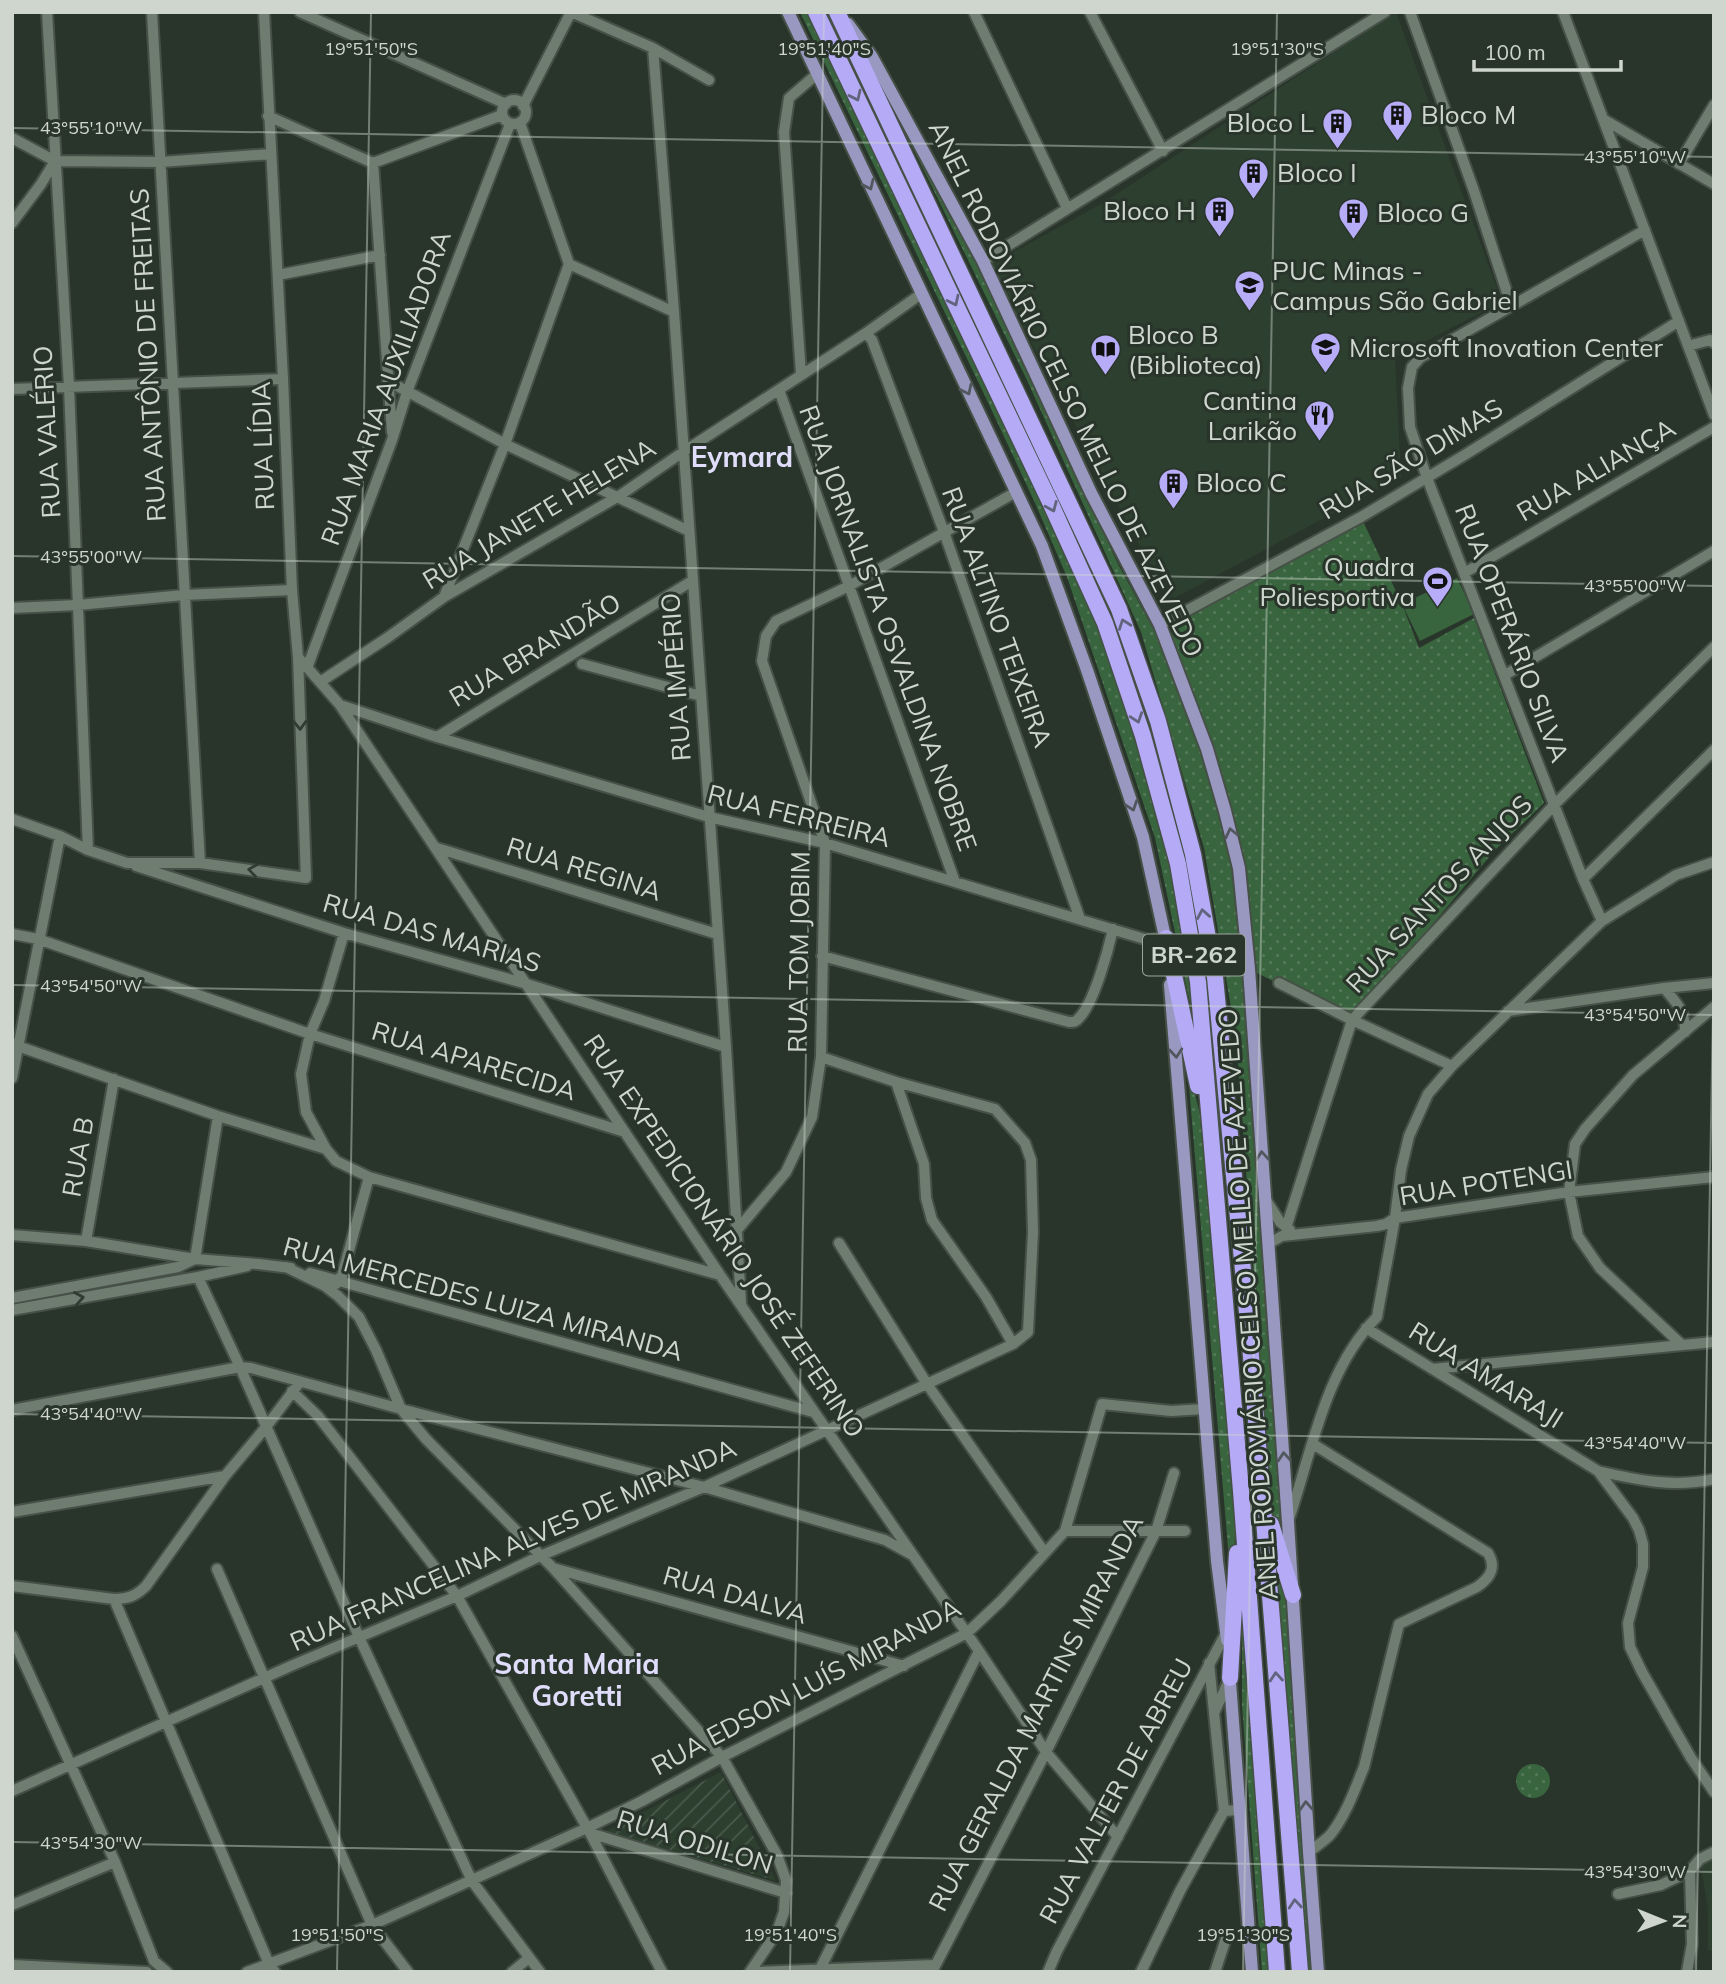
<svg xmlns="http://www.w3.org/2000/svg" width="1726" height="1984" font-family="Mulish,sans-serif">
	<defs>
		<pattern id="industrial-furrows" width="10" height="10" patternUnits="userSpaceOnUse" patternTransform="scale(1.75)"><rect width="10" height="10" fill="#2d3f2f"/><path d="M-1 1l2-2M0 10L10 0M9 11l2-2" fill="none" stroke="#4a5a4c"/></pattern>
		<pattern id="grass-dots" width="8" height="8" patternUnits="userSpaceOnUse" patternTransform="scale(1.75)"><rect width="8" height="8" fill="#38643e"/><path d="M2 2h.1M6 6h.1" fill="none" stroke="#547959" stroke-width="1.8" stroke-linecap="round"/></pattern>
	</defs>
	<rect width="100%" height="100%" fill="#29352a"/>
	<path fill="#2d3f2f" d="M1396,12L1502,302L1395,357L1401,477L1169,601L990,265L1101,204Z
		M1714,1859V1952L1708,1950V1911L1701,1865Z"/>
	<path fill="url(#industrial-furrows)" d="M721,1772L776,1881L607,1831Z"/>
	<path fill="url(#grass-dots)" d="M800,12H812L1071,563L1109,653L1146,766L1176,892L1197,1036L1155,838L1067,577L1035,503L985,396Z
		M904,130L910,136L996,302L1118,564L1156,634L1197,737L1233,860L1225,811L1160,625L1361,517L1402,604L1419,648L1474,618L1544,803L1495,850L1352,1020L1249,969V1044L1286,1561L1271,1506L1236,1037L1204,848L1141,632L1026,378Z
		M1187,1062L1206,1138L1236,1516L1232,1595Z
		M1275,1548L1288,1597L1312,1972H1308Z
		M1242,1603L1272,1972H1262L1242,1706Z
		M1516 1781a17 17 0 1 1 34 0a17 17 0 1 1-34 0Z"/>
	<path fill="#38643e" d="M1457,578L1474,614L1420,641L1402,604Z"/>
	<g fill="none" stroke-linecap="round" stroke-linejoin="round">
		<defs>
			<path id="minor" d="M47,12L69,387L88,850
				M152,12L200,863
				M300,12L506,104
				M571,12L653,48L709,80
				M974,12L1067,208
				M1090,12L1163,151
				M1410,12L1474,191L1511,305
				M1563,12L1714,415
				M653,48L674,312L726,1047L741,1303
				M502 112a12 12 0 1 1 24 0a12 12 0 1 1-24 0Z
				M523,106L571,12
				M268,116L373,163L502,115
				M1603,119L1714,184
				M520,123L569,264L674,312
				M12,138L55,161L161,162L270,154
				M373,163L392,432
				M1679,164L1714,105
				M12,223L41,184L55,161
				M983,261L1385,12
				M278,275L380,255
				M866,333L872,340L944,532L1080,919
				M1688,346L1710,340L1714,343
				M801,374L784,132L789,98L817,74
				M388,381L505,444L689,531
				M12,389L283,379
				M779,390L955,882
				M1466,572L1714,427
				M444,597L505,444L569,264
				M12,608L78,605L184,595L292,590
				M1160,625L1361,517L1463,456L1679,321
				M298,657L340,705L720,1275L979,1651L1046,1752L1118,1837
				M582,664L701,696
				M307,668L392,440L407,392L510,124
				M1505,675L1714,551
				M320,682L387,638L444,597L619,496L683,452L866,333L921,294
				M340,705L437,737L709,817L825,843L1148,940L1166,938
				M437,737L692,581
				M12,819L60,836L88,850L127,863H200L306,878L298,657L292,590L283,379L264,12
				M437,848L717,934
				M136,866L344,933L527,984L726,1047
				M1583,879L1714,750
				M1602,921L1583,879L1427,478L1410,427L1408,388L1412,367L1420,358L1645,230
				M344,933L324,1001L310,1034L301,1074L306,1112L326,1149L336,1161L369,1177L720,1275
				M12,934L38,939L310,1034L625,1132
				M822,956L1069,1022C1074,1022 1076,1022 1079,1018C1094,1003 1108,951 1113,929
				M1279,983L1352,1020L1452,1066
				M1664,988C1676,1002 1686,1012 1685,1032
				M1508,1011L1664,988L1714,983
				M12,1044L218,1116L326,1149
				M12,1078L60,836
				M896,1082L924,1164L926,1198L932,1220L986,1297L1013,1344
				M1266,1200L1280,1222L1290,1230
				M1286,1228L1352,1020L1554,805L1714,647
				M737,1230L786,1172L812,1117L821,1057L825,843L762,661L766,636L776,621L849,586L1016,492
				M12,1235L86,1241L195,1259L258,1264L291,1268
				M86,1241L114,1079
				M839,1243L927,1384L1045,1553
				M1268,1244L1282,1236L1377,1226L1386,1224L1395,1218L1569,1192L1714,1177
				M286,1267L325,1286L338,1296L359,1317L376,1350L401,1409L426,1439L553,1568L722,1757L777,1855L786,1880L784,1912L777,1932L750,1972
				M310,1273L813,1412
				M198,1277L240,1367L359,1637L472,1881L540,1972
				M336,1284L337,1280L342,1276L369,1177
				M12,1298L178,1267L195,1259L218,1116
				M12,1310L198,1277L247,1266
				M1366,1328L1598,1471L1633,1518L1639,1530L1643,1544V1567L1628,1623L1630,1647L1642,1672L1691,1758L1714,1792
				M1682,1345L1600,1268L1578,1236L1569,1192L1575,1144L1585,1129L1633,1075L1714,1007
				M1432,1369L1714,1342
				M292,1391L318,1416L457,1596L590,1833L662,1972
				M12,1410L240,1367L251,1368L401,1409L704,1487L885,1540L912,1555
				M1598,1471C1637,1480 1674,1488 1714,1479
				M12,1512L225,1476
				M1289,1519C1312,1451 1325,1369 1377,1317L1395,1218L1401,1170L1409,1136L1428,1094L1452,1066L1602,921L1676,875L1714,862
				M1065,1531L1102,1404L1171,1411L1204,1409
				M553,1568L904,1666
				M217,1569L372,1925L408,1972
				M12,1586L114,1599C128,1599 136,1596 146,1586L225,1476L266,1427L297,1386
				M114,1599L269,1964L275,1972
				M12,1636L115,1862L154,1961L167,1972
				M1209,1663L1224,1811
				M1215,1711L1230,1678
				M12,1791L293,1665L457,1596L540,1556L704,1487L1013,1344L1028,1332L1033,1232L1031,1160L1025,1143L995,1109L896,1082L821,1057
				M590,1833L786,1893
				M1309,1852C1316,1846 1325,1841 1331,1834C1346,1815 1355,1789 1364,1767L1399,1624L1477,1587C1490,1578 1497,1568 1488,1553L1313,1444
				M1618,1894L1661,1885L1690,1871L1700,1859L1714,1852
				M12,1905L115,1862
				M12,1965L147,1972
				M820,1969L979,1651
				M247,1972L372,1925L587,1828L642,1801L722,1757L967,1633L1001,1601L1065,1531H1185
				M512,1972L529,1958
				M757,1972L934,1965
				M932,1972L1046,1752L1156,1531L1174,1473
				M1048,1972L1057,1951L1226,1633
				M1141,1972L1180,1891L1224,1811L1240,1810
				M1215,1972L1227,1935
				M1687,1972L1692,1944L1690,1871"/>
			<path id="major" d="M788,12L1042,546L1087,670L1143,837L1167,946
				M848,24L872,57L983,261L1091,493L1160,625L1207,749L1225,811L1239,868L1249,969L1288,1522L1309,1852L1318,1972
				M1170,985L1217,1561L1227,1640
				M1229,1669L1252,1972"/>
			<path id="highway" d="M816,12L1050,502L1105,623L1143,736L1178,864L1198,982L1241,1491L1277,1972
				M837,12L1119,609L1158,721L1193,854L1215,977L1250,1344L1300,1972
				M1166,938L1198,1086
				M1271,1524L1293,1595
				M1230,1678L1237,1553"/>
		</defs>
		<use href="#minor" stroke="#465047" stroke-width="14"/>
		<use href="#major" stroke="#465047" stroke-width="16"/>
		<use href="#highway" stroke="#465047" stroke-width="19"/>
		<use href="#minor" stroke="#6f7d70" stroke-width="10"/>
		<use href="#major" stroke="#9898c0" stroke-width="12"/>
		<use href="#highway" stroke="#b4aaf6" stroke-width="16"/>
	</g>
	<defs><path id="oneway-chevron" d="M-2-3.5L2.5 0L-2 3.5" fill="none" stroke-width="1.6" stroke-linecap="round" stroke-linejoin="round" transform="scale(1.75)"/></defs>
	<g stroke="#61647c">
		<use href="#oneway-chevron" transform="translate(856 96) rotate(65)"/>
		<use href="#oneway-chevron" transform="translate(954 301) rotate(64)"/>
		<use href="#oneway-chevron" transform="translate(1052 507) rotate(66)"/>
		<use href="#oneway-chevron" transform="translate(1124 624) rotate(-110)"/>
		<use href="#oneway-chevron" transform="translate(1137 718) rotate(71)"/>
		<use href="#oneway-chevron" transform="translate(1203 914) rotate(-100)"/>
		<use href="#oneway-chevron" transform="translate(1276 1677) rotate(-95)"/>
		<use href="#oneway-chevron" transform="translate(1295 1904) rotate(-95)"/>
	</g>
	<g stroke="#50585e">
		<use href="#oneway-chevron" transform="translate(869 185) rotate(65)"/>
		<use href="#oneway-chevron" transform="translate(967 390) rotate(64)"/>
		<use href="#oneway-chevron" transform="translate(1132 806) rotate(71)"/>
		<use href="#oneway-chevron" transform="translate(1231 833) rotate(-103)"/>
		<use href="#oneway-chevron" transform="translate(1176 1053) rotate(85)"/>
		<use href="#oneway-chevron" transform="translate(1262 1156) rotate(-94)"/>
		<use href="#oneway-chevron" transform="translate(1284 1457) rotate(-94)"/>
		<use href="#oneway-chevron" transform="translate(1306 1806) rotate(-93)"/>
	</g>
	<g stroke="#303c31">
		<use href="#oneway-chevron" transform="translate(300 725) rotate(88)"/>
		<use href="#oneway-chevron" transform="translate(253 870) rotate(-172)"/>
		<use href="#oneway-chevron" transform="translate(79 1298) rotate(-10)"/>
	</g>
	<path fill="none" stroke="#ced6ce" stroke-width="2" stroke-opacity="0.45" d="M12,128L1714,157M12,556L1714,586M12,985L1714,1015M12,1414L1714,1443M12,1842L1714,1872M337,1972L371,12M790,1972L824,12M1243,1972L1277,12M1696,1972L1714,954"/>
	<defs>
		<symbol id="building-pin" viewBox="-11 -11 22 30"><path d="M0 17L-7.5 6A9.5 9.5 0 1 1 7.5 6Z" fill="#b6acf8" stroke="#29352a"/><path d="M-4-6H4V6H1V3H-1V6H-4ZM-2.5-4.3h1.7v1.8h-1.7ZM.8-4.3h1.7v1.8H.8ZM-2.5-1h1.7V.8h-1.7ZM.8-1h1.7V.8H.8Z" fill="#111"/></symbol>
		<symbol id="university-pin" viewBox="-11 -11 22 30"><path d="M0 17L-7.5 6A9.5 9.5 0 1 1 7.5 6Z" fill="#b6acf8" stroke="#29352a"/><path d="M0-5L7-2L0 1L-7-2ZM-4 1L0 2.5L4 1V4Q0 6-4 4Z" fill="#111"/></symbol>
		<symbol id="school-pin" viewBox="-11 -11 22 30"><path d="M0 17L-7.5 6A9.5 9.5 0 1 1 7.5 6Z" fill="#b6acf8" stroke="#29352a"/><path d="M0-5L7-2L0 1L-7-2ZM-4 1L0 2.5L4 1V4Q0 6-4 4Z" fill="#111"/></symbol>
		<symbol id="library-pin" viewBox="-11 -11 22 30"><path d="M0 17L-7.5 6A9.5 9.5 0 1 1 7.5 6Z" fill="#b6acf8" stroke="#29352a"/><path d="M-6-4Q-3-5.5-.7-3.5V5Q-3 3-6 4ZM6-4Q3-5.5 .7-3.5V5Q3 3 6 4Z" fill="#111"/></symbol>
		<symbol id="restaurant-pin" viewBox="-11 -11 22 30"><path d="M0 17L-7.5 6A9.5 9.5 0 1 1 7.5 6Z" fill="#b6acf8" stroke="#29352a"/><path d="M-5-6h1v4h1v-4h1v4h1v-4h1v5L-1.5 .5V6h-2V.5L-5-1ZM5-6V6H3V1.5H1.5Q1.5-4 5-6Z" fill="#111"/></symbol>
		<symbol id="stadium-pin" viewBox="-11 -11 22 30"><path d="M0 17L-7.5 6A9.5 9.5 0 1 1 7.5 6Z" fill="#b6acf8" stroke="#29352a"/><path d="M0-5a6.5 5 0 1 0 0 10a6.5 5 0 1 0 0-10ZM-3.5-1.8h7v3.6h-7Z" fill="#111"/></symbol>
	</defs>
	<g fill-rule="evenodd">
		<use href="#building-pin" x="1380" y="98" width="35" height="47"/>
		<use href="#building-pin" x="1320" y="106" width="35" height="47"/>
		<use href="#building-pin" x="1236" y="156" width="35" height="47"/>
		<use href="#building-pin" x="1202" y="194" width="35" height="47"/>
		<use href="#building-pin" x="1336" y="196" width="35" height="47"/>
		<use href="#university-pin" x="1232" y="268" width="35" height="47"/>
		<use href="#school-pin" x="1308" y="330" width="35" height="47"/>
		<use href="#library-pin" x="1088" y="332" width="35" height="47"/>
		<use href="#restaurant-pin" x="1302" y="398" width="35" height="47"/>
		<use href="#building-pin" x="1156" y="466" width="35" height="47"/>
		<use href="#stadium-pin" x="1420" y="564" width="35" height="47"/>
	</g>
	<g text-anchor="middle" stroke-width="6" stroke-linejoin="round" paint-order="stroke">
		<rect fill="#29352a" stroke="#9ca69d" stroke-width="2" x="1143" y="934.5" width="102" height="41" rx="5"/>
		<g font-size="24" font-weight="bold" fill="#ced6ce">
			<text x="1194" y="963">BR-262</text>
		</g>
		<g font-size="26" fill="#ced6ce" stroke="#29352a" text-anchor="start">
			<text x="1421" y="124">Bloco M</text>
			<text x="1314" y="132" text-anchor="end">Bloco L</text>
			<text x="1277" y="182">Bloco I</text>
			<text x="1196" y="220" text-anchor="end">Bloco H</text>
			<text x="1377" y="222">Bloco G</text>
			<text x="1272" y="280">PUC Minas -<tspan x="1272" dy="30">Campus São Gabriel</tspan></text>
			<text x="1128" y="344">Bloco B<tspan x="1128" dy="30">(Biblioteca)</tspan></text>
			<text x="1349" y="357">Microsoft Inovation Center</text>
			<text x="1297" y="410" text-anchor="end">Cantina<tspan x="1297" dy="30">Larikão</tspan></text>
			<text x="1196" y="492">Bloco C</text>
			<text x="1415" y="576" text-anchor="end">Quadra<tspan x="1415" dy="30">Poliesportiva</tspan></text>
		</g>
		<g font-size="26" fill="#ced6ce" stroke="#29352a">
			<text transform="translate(148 355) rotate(-93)" y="9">RUA ANTÔNIO DE FREITAS</text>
			<text transform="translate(386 388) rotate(-70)" y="9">RUA MARIA AUXILIADORA</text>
			<text transform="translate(1066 389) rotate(64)" y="9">ANEL RODOVIÁRIO CELSO MELLO DE AZEVEDO</text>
			<text transform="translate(47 432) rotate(-93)" y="9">RUA VALÉRIO</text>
			<text transform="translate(263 446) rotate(-92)" y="9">RUA LÍDIA</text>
			<text transform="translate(1411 459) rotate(-31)" y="9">RUA SÃO DIMAS</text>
			<text transform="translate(1596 470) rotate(-30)" y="9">RUA ALIANÇA</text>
			<text transform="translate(539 514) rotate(-31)" y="9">RUA JANETE HELENA</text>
			<text transform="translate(997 617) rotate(70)" y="9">RUA ALTINO TEIXEIRA</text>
			<text transform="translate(888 628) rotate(70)" y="9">RUA JORNALISTA OSVALDINA NOBRE</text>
			<text transform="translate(1512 633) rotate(69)" y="9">RUA OPERÁRIO SILVA</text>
			<text transform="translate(535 650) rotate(-31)" y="9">RUA BRANDÃO</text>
			<text transform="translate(676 677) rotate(-94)" y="9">RUA IMPÉRIO</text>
			<text transform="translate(799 816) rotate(14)" y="9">RUA FERREIRA</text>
			<text transform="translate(584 869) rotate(17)" y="9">RUA REGINA</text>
			<text transform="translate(1439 894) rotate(-47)" y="9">RUA SANTOS ANJOS</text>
			<text transform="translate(432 933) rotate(16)" y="9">RUA DAS MARIAS</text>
			<text transform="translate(799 952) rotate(-89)" y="9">RUA TOM JOBIM</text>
			<text transform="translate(474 1061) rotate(17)" y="9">RUA APARECIDA</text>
			<text transform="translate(78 1157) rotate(-80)" y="9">RUA B</text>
			<text transform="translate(1486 1183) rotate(-9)" y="9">RUA POTENGI</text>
			<text transform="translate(724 1236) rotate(56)" y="9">RUA EXPEDICIONÁRIO JOSÉ ZEFERINO</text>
			<text transform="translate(483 1299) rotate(15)" y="9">RUA MERCEDES LUIZA MIRANDA</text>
			<text transform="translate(1248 1304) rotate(-94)" y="9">ANEL RODOVIÁRIO CELSO MELLO DE AZEVEDO</text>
			<text transform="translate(1486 1375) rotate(32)" y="9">RUA AMARAJI</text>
			<text transform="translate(513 1545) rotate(-24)" y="9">RUA FRANCELINA ALVES DE MIRANDA</text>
			<text transform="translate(735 1595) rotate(16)" y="9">RUA DALVA</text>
			<text transform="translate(806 1687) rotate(-28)" y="9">RUA EDSON LUÍS MIRANDA</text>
			<text transform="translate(1036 1713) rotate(-63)" y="9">RUA GERALDA MARTINS MIRANDA</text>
			<text transform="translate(1116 1791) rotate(-62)" y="9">RUA VALTER DE ABREU</text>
			<text transform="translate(695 1842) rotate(17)" y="9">RUA ODILON</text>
		</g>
		<g font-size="28" font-weight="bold" fill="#e0ddfb" stroke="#29352a">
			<text x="742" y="467">Eymard</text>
			<text x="577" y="1674">Santa Maria<tspan x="577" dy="32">Goretti</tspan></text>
		</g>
	</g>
	<g font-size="18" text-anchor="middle" fill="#ced6ce" stroke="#29352a" stroke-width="6" stroke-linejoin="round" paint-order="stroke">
		<text x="371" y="55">19°51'50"S</text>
		<text x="824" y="55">19°51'40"S</text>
		<text x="1277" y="55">19°51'30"S</text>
		<text x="91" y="134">43°55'10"W</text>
		<text x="1635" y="163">43°55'10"W</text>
		<text x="91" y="563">43°55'00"W</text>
		<text x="1635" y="592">43°55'00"W</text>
		<text x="91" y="992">43°54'50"W</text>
		<text x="1635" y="1021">43°54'50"W</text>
		<text x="91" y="1420">43°54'40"W</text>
		<text x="1635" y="1449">43°54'40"W</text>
		<text x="91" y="1849">43°54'30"W</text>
		<text x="1635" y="1878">43°54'30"W</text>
		<text x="337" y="1941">19°51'50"S</text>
		<text x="790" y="1941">19°51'40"S</text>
		<text x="1243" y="1941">19°51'30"S</text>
	</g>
	<rect width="1726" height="1984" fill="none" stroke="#ced6ce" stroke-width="28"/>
	<g transform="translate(1663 1921) rotate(91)" stroke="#29352a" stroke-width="5" paint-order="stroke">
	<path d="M0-5L12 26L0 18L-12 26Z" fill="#ced6ce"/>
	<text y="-10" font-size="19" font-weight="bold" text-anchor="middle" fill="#ced6ce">N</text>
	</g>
	<path d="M1474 60v10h147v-10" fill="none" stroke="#ced6ce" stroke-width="3.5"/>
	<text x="1484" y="60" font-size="21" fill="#ced6ce" stroke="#29352a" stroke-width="5" paint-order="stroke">100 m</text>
</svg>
